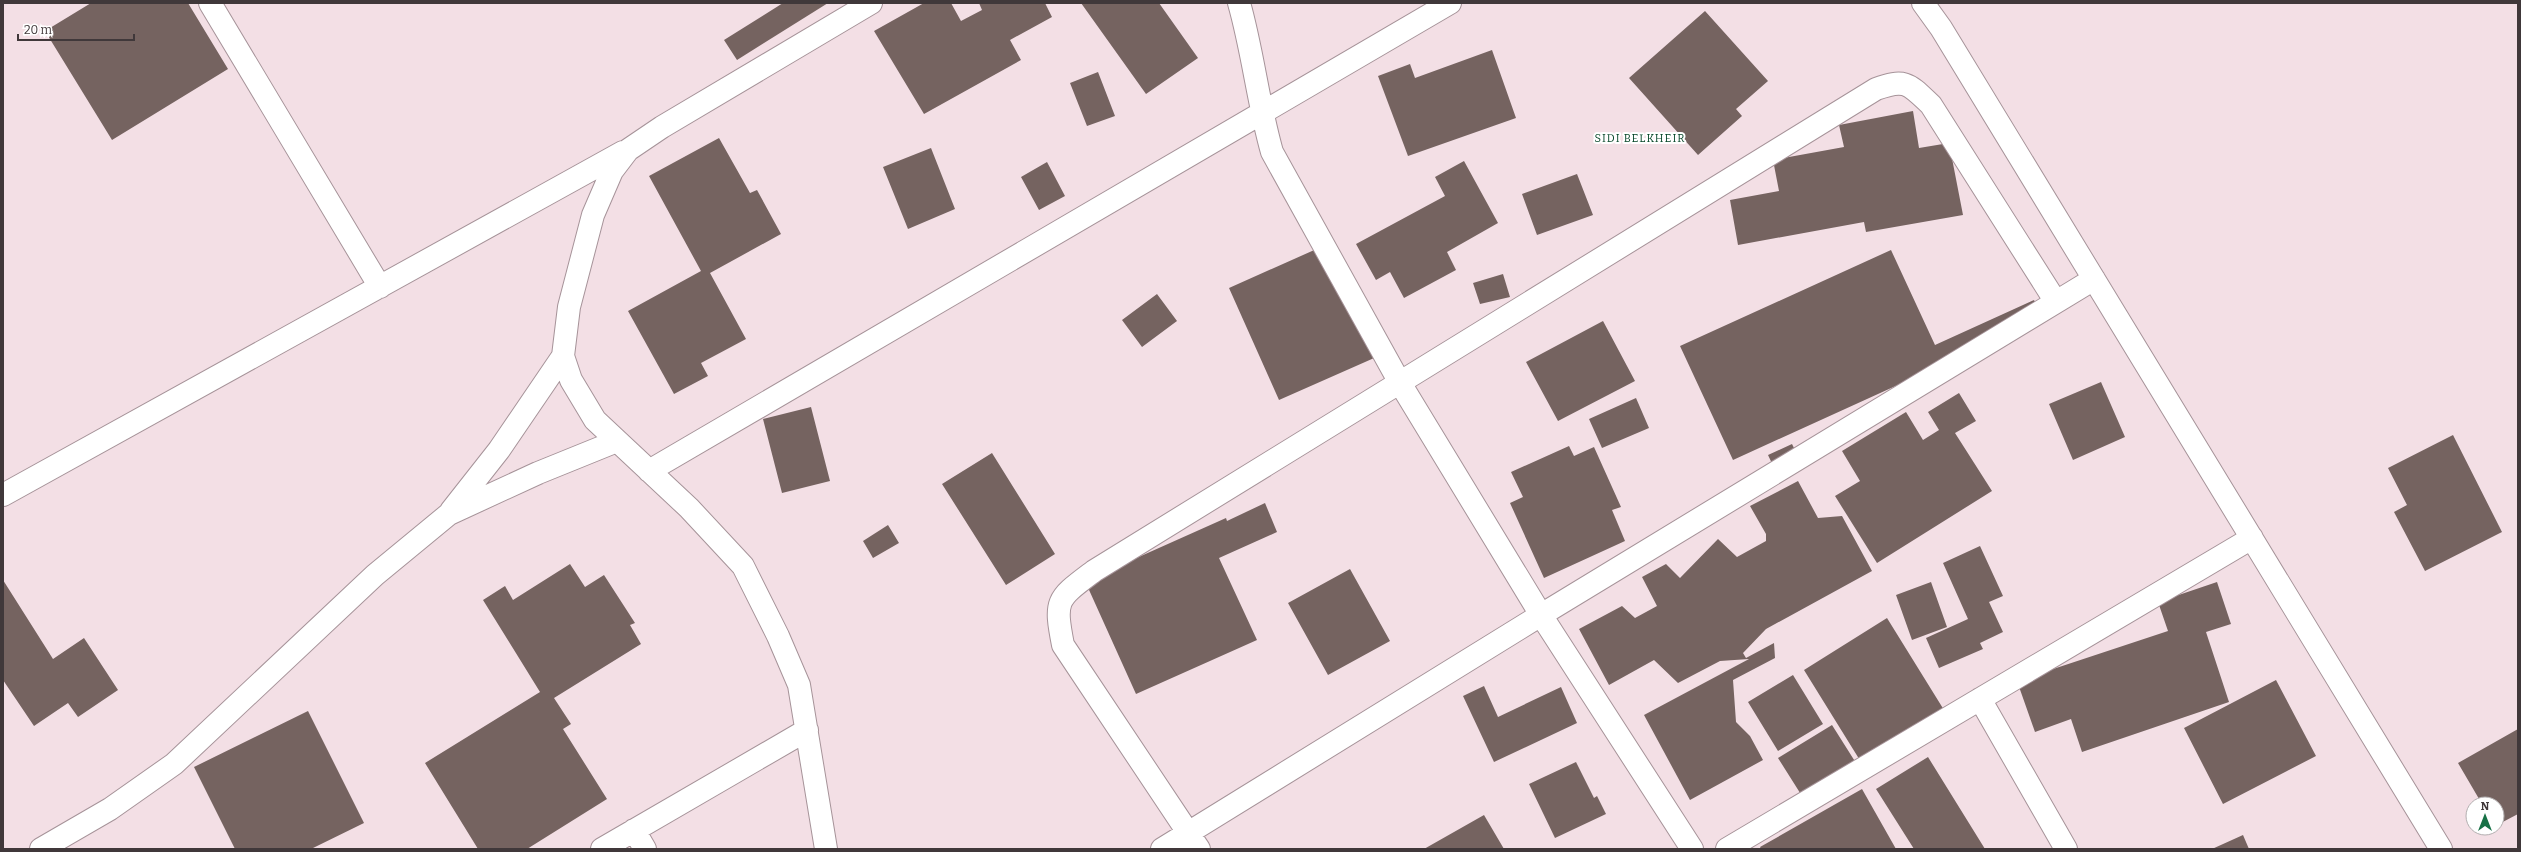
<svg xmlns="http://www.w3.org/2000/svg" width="2521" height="852" font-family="Bitter,serif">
	<rect width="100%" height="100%" fill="#f3dfe5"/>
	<path fill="#756360" d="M91,3H188L228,69L112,140L45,31Z
		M783,3H828L737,60L724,40Z
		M924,3H951L961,21L982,10L979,3H1045L1052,17L1010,40L1021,60L924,114L874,31Z
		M1081,3H1159L1198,58L1146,94Z
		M1705,11L1768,81L1736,109L1742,116L1698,155L1629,78Z
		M1492,50L1516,118L1408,156L1378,76L1410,64L1415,78Z
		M1098,72L1115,116L1087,126L1070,83Z
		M1913,111L1919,148L1949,143L1963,215L1866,232L1864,222L1738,245L1730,200L1779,191L1773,160L1844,147L1839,125Z
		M719,138L750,193L757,190L781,234L710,273L746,339L701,363L708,376L674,394L628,311L701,271L649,176Z
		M931,148L955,209L908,229L883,167Z
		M1464,161L1498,223L1447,252L1456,270L1404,298L1390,272L1376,280L1356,244L1445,196L1435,177Z
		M1047,162L1065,196L1039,210L1021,177Z
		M1577,174L1593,215L1537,235L1522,194Z
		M1330,243L1390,351L1279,400L1229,288Z
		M1891,250L1935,345L2034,300L2043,319L1733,460L1680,346Z
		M1503,274L1510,297L1480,304L1473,283Z
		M1157,294L1177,321L1142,347L1122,320Z
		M1603,321L1635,381L1558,421L1526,362Z
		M2101,382L2125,437L2073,460L2049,404Z
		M1959,393L1976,421L1955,433L1992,491L1877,563L1835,496L1860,481L1842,451L1906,412L1923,440L1939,430L1928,412Z
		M1636,398L1649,428L1602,448L1589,419Z
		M811,407L830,481L782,493L763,419Z
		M2453,435L2502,532L2425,571L2394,512L2407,505L2388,468Z
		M1792,444L1801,462L1777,474L1768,455Z
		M1569,446L1574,456L1594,447L1621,507L1612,510L1625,541L1544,578L1510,503L1523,497L1511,472Z
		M992,453L1055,554L1006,585L942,484Z
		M1798,481L1818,518L1842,516L1872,571L1766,629L1743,653L1746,658L1774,643L1775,658L1733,680L1736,722L1750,736L1763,760L1690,800L1644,715L1749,659L1720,661L1678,683L1654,660L1609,685L1579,629L1622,606L1635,618L1657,606L1642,577L1666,564L1680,578L1718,539L1737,557L1766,541V534L1750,506Z
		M1265,503L1277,532L1219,558L1257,640L1136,694L1085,581L1226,518L1227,521Z
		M888,525L899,543L873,558L863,541Z
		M1980,546L2003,596L1989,602L2003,632L1980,643L1983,649L1939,668L1926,638L1968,619L1943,563Z
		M570,564L585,587L604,575L635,623L630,625L641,644L554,698L571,724L563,729L607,799L527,849H478L425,763L540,692L483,600L505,586L513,600Z
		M1350,569L1390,641L1328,675L1288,603Z
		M3,580L53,659L84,638L118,690L78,717L68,703L34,726L3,680Z
		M1931,582L1947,627L1912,640L1896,595Z
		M2217,582L2231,624L2206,632L2229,702L2082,752L2071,719L2035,732L2017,681L2168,631L2158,602Z
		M1887,618L1944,710L1861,762L1804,670Z
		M1793,675L1823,724L1778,751L1748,702Z
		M2276,680L2316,756L2223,804L2184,728Z
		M1484,686L1498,717L1561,687L1577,723L1494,762L1463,696Z
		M308,711L364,823L311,849H235L194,767Z
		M1832,725L1856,763L1802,796L1778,758Z
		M2518,729V814L2497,825V804H2482L2458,763Z
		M1928,757L1985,849H1914L1876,789Z
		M1576,762L1594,798L1597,796L1606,814L1555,838L1529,784Z
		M1862,789L1896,849H1761L1760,847Z
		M1484,815L1504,849H1424Z
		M2243,835L2249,849H2212Z"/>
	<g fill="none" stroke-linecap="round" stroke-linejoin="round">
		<defs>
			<path id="minor" d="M210,3L380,287
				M1239,3C1253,52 1258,103 1272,152L1400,383L1541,615L1692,849
				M1923,3L1941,28L2441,849
				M649,471L1450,3
				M3,495L623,152
				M451,511L499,450L563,356
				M1980,699L2066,849
				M634,830L645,849
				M41,849L110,809L174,764L375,575L449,514L538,473L617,441
				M602,849L807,730
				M826,849L799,685L778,636L743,566L689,508L595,420L571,380L563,356L569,307L593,215L612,171L628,150L662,127L871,3
				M1162,849L1541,615L2094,279
				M1199,849L1063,645C1054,599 1057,599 1094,571L1876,89C1906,78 1909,84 1931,105L2056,302
				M1727,849L2252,538"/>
		</defs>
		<use href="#minor" stroke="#a69399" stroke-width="24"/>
		<use href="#minor" stroke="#fff" stroke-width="22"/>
	</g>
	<g text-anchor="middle" stroke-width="4" stroke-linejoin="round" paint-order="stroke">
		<g font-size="11" letter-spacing="1" fill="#034426" stroke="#fff">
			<text x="1640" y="142">SIDI BELKHEIR</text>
		</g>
	</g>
	<rect width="2521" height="852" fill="none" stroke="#40383a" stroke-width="8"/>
	<g transform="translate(2485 816)"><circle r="19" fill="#ffffff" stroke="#b3afb0"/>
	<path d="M0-3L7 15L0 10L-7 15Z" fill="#177146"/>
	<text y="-6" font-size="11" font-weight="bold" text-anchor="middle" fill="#40383a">N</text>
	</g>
	<path d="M18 34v6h116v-6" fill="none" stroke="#40383a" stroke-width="2"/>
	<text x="24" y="34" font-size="12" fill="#40383a" stroke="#ffffff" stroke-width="3" paint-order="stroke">20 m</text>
</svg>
